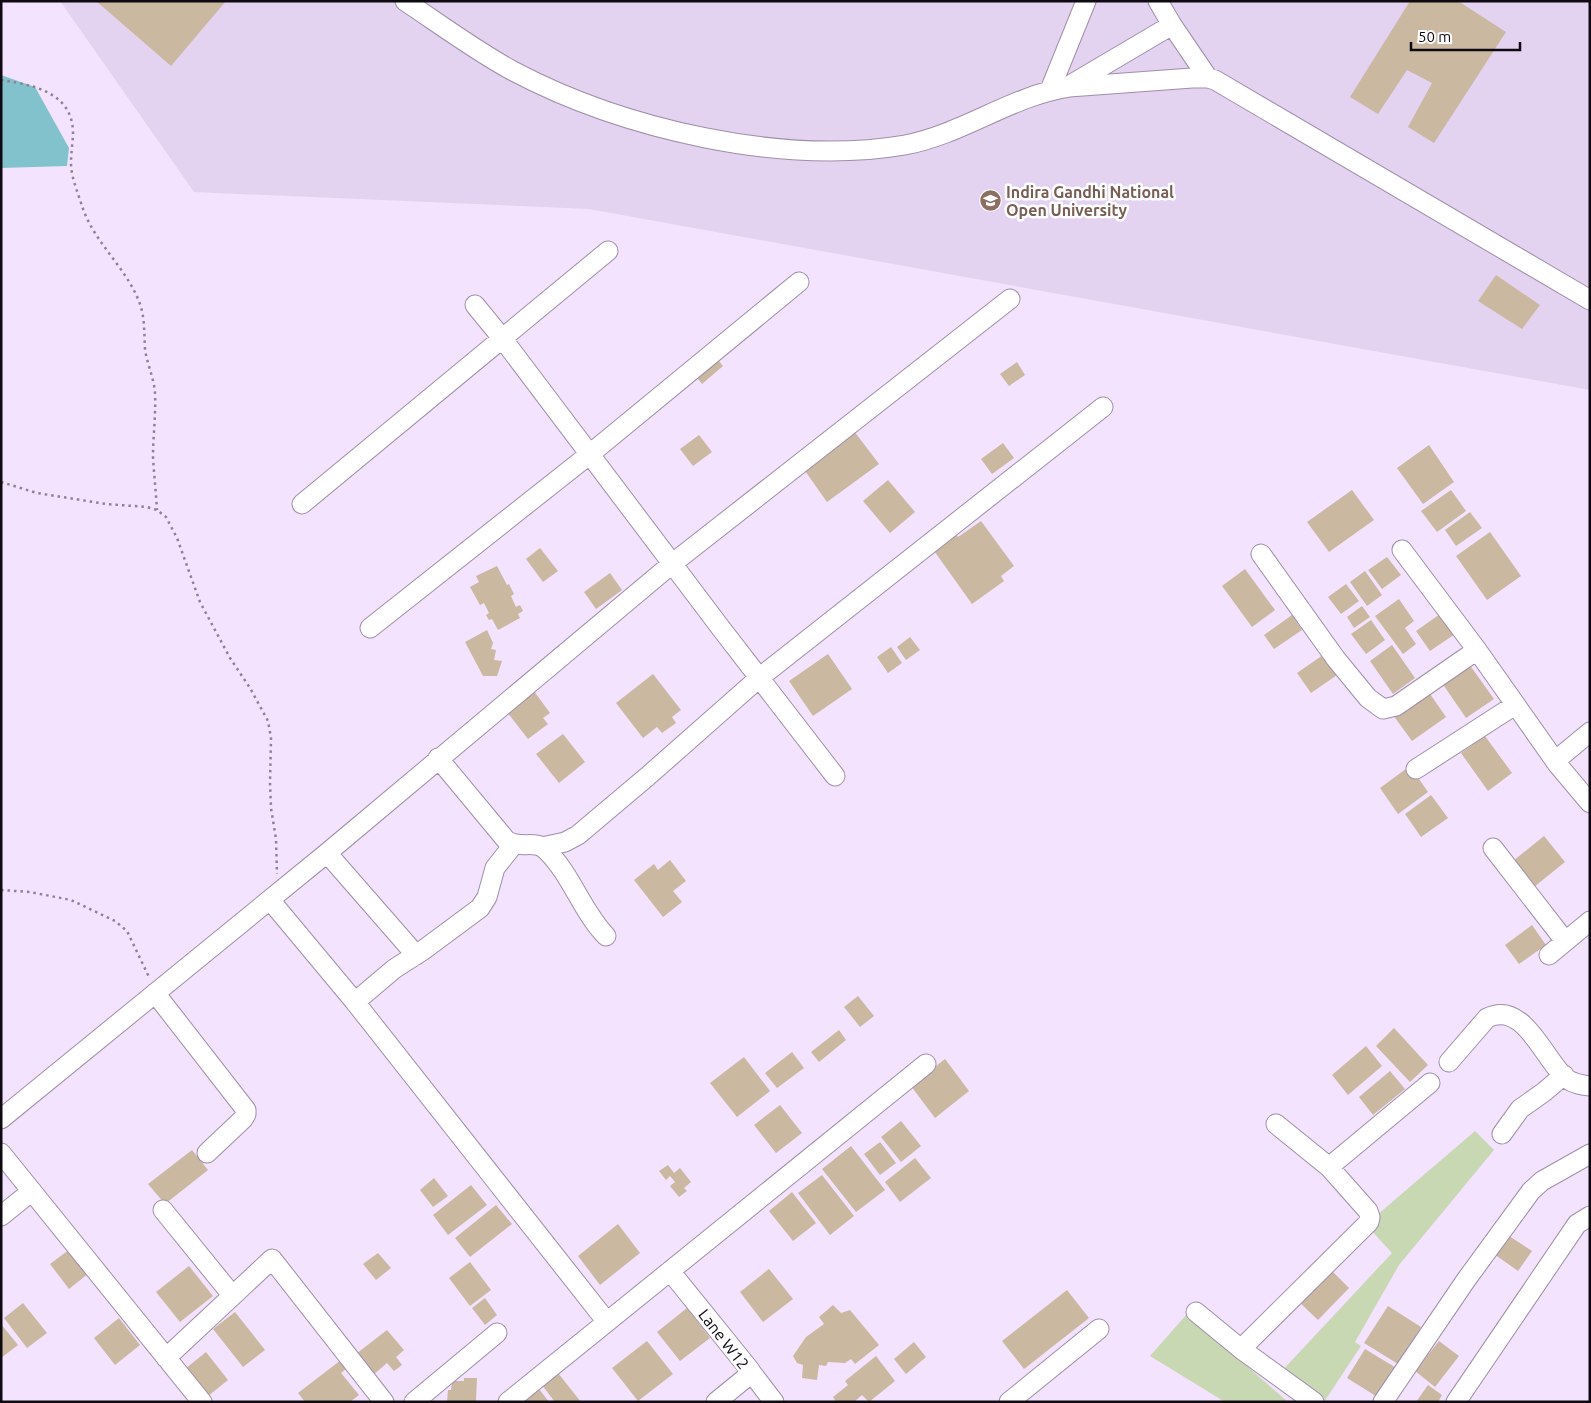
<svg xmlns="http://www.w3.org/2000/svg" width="1591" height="1403" font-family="Ubuntu,sans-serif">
	<rect width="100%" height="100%" fill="#f3e3fe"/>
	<path fill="#e4d2f1" d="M60,1H1590V390L589,209L194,192Z"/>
	<path fill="#c8d8b3" d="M1475,1131L1494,1150L1399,1265L1355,1342L1361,1346L1324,1402H1318L1280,1373L1392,1253L1369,1228L1370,1221Z
		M1187,1314L1288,1402H1225L1150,1356Z"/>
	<path fill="#81c2cc" d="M1,75L35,87L69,148L67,166L1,168Z"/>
	<path fill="#cab8a0" d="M96,1H226L171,66Z
		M1410,1H1458L1506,32L1434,143L1408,127L1432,83L1407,70L1378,114L1350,97Z
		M1496,275L1540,305L1522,329L1478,301Z
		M713,354L723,366L702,384L692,371Z
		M1017,362L1025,375L1009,386L1000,374Z
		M854,431L879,464L827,502L803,468Z
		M699,435L712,452L693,466L680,449Z
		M1003,443L1014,458L992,474L981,459Z
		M1429,445L1454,482L1423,504L1397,468Z
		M888,480L915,512L890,533L863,501Z
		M1352,490L1374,520L1329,552L1307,522Z
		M1451,490L1466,511L1437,532L1421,511Z
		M1470,512L1482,528L1456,546L1445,530Z
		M981,521L1014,566L1001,576L1004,581L972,604L932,548L954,531L958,537Z
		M1490,532L1521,576L1487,600L1456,556Z
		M540,548L558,571L543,582L526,559Z
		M1387,557L1401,575L1382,589L1368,570Z
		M497,566L507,585L509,584L514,594L511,596L516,607L520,605L523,611L518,614L520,618L498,630L492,619L489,620L486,615L489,613L484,603L480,605L470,587L479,582L476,576Z
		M1245,569L1275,610L1252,627L1222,586Z
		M1365,571L1382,595L1367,606L1350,582Z
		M610,573L622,590L596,609L584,592Z
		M1346,584L1359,601L1341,614L1328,597Z
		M1399,599L1414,621L1405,628L1416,644L1403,654L1375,616Z
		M1362,606L1370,617L1354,628L1347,617Z
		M1443,612L1458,632L1430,651L1416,631Z
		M1292,615L1302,630L1274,649L1264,635Z
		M1371,620L1385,640L1366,654L1351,634Z
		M487,630L493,643L491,649L496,650L494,660L502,661L497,676H483L465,642Z
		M910,637L920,650L906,660L897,647Z
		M1392,645L1415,678L1393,694L1370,661Z
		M891,647L902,663L888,673L877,657Z
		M828,654L852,689L813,716L789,681Z
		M1323,655L1337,675L1311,693L1297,673Z
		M1469,664L1494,699L1466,718L1442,683Z
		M653,674L681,710L672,717L676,723L662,733L657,727L643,738L616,703Z
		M531,687L550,713L543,718L548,724L528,739L504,708Z
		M1428,691L1446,717L1412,741L1393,715Z
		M563,734L585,762L559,783L536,754Z
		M1485,736L1512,773L1488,791L1461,753Z
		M1410,766L1428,792L1398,814L1380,788Z
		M1431,795L1448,818L1421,837L1405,814Z
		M1544,836L1565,862L1534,887L1513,861Z
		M670,860L686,881L673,891L682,902L663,917L634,880L654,864L658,870Z
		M1532,925L1546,945L1519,964L1505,945Z
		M858,996L874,1016L860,1027L844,1007Z
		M1394,1028L1428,1065L1410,1082L1376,1046Z
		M839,1030L846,1040L819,1062L811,1052Z
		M1366,1046L1382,1066L1348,1095L1332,1075Z
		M792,1052L804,1068L777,1088L765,1073Z
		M744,1057L770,1091L737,1117L710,1083Z
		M945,1059L969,1091L935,1118L911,1086Z
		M1390,1071L1405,1089L1373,1115L1359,1097Z
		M780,1105L802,1133L776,1153L754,1125Z
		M901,1121L921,1146L901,1162L881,1137Z
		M880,1142L896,1163L880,1175L864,1154Z
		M851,1146L885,1190L856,1212L822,1169Z
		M192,1150L208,1170L165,1204L148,1184Z
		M915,1158L931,1178L900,1202L885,1182Z
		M668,1165L674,1173L680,1168L691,1182L684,1188L687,1191L679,1197L670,1186L675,1182L670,1176L666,1180L659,1171Z
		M822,1175L854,1216L830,1235L798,1193Z
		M434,1178L448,1196L433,1207L420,1190Z
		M471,1185L487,1205L448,1235L433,1215Z
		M792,1192L816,1223L793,1241L769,1211Z
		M496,1205L512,1224L470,1257L455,1238Z
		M618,1224L640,1253L600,1285L578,1256Z
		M1506,1234L1532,1251L1518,1271L1494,1254Z
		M70,1249L89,1273L69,1289L50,1264Z
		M378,1253L391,1268L376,1280L363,1264Z
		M470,1262L491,1290L470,1306L449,1278Z
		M189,1266L213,1296L180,1322L156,1292Z
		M1327,1266L1349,1288L1318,1320L1296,1299Z
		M769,1269L793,1299L763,1322L740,1292Z
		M1067,1290L1089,1318L1024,1369L1002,1341Z
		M485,1298L497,1315L485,1325L472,1308Z
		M23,1303L47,1333L27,1348L4,1318Z
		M833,1305L841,1313L850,1310L879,1345L855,1364L851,1359L845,1363L828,1362L826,1366L819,1365L817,1380L802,1378L803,1365L797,1363L793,1356L806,1337L824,1324L819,1317Z
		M1388,1306L1421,1327L1398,1364L1364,1343Z
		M687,1308L710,1338L680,1361L657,1332Z
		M235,1312L265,1350L243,1367L213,1329Z
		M119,1318L140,1345L115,1365L94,1338Z
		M1,1324L18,1345L1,1358Z
		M387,1330L404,1350L396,1357L402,1365L394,1371L387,1363L373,1375L356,1354Z
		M647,1341L673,1374L638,1401L612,1368Z
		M1439,1341L1459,1356L1435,1387L1415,1371Z
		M914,1342L926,1357L906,1374L894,1359Z
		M1365,1349L1398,1369L1379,1398L1347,1378Z
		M206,1352L228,1380L207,1397L185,1369Z
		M876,1356L895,1381L869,1402L862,1395L854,1402H836L833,1397L848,1385L845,1381Z
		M341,1360L347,1368L341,1373L359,1395L350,1402H305L298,1393Z
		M558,1373L581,1402H555L542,1385Z
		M464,1378H477L476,1402H447L448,1390H451L452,1381H464Z
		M536,1385L549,1402H515Z
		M1428,1385L1442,1395L1438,1402H1416Z"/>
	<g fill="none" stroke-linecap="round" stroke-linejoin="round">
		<defs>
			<path id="minor" d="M405,1C441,25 476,51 513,71C623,129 782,166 905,145C963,134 1011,96 1069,87L1192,78H1208L1215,80L1590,300
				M1158,1L1172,25L1208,78
				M1072,84L1172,25
				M1050,90L1086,1
				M475,305L502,338L720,627L835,776
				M302,504L608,251
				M1402,550L1477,650L1558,765L1590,803
				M1261,554L1336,659L1368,698L1383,709L1396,706L1477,650
				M370,628L590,454L799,282
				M438,758L506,840C520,850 535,839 546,850C571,874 582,911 606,936
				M1555,761L1590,732
				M1416,769L1515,705
				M542,847L565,842L578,835L648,776L759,678L1103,407
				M1493,848L1565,941
				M327,853L416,955
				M270,900L355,1002L607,1322
				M1549,955L1590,921
				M155,993L246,1110V1114L243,1119L207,1153
				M355,1002L394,969L422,951L480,908L487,897L495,868L514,844
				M1449,1062L1487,1018C1525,999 1545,1063 1567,1079C1574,1084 1582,1085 1590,1086
				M1,1119L327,853L673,563L1010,299
				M1502,1134L1520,1109L1544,1092L1564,1075
				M1,1153L202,1402
				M1329,1167L1430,1083
				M163,1210L232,1295
				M1,1216L32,1191
				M670,1271L750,1370L751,1372L748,1376L716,1402
				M1196,1312L1241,1349L1314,1402
				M1241,1349L1369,1222L1370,1217L1368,1211L1329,1167L1276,1124
				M166,1358L272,1259L384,1402
				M751,1372L774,1402
				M414,1402L497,1333
				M508,1402L926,1064
				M1009,1402L1099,1329
				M1383,1402L1466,1280L1531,1191L1542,1181L1590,1154
				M1456,1402L1577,1224L1590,1216"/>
		</defs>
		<use href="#minor" stroke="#9e8fa8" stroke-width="21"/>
		<path stroke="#8d8295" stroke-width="2.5" stroke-dasharray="2.5 4" stroke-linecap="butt" d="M1,80C33,85 72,92 73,132C73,142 71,152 71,163C71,177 78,193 82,206C94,243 127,268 140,304C145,319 144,333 145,349C147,364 154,378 155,393C156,415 153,436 153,457C154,475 156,493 157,510
			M1,482L37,493L106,504L147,507L157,510L166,517L177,538L200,602L230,658L250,688L268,721L271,738L270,783L271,808L276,839L277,874
			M1,890L30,892L71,900L115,921L127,931L149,977"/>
		<use href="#minor" stroke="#fff" stroke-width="19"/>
	</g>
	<defs>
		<symbol id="university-disc" viewBox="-11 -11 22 22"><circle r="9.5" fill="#8d6e63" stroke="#fff"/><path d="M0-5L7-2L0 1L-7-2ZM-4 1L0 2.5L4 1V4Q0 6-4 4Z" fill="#fff"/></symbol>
	</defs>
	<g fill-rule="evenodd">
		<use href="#university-disc" x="978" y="188" width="25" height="25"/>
	</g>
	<g text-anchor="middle" stroke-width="5" stroke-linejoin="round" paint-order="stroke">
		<g font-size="16" font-weight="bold" fill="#785e54" stroke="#fff" text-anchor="start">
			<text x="1006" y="198">Indira Gandhi National<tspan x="1006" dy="18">Open University</tspan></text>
		</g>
		<g font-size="16" fill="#0f0a12" stroke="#fff">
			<text transform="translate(724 1339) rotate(52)" y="6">Lane W12</text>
		</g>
	</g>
	<rect width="1591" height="1403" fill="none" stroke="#0f0a12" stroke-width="5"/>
	<path d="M1411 42v8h109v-8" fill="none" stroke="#0f0a12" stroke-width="2.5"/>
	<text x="1418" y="42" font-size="15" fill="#0f0a12" stroke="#ffffff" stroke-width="4" paint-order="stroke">50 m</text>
</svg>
